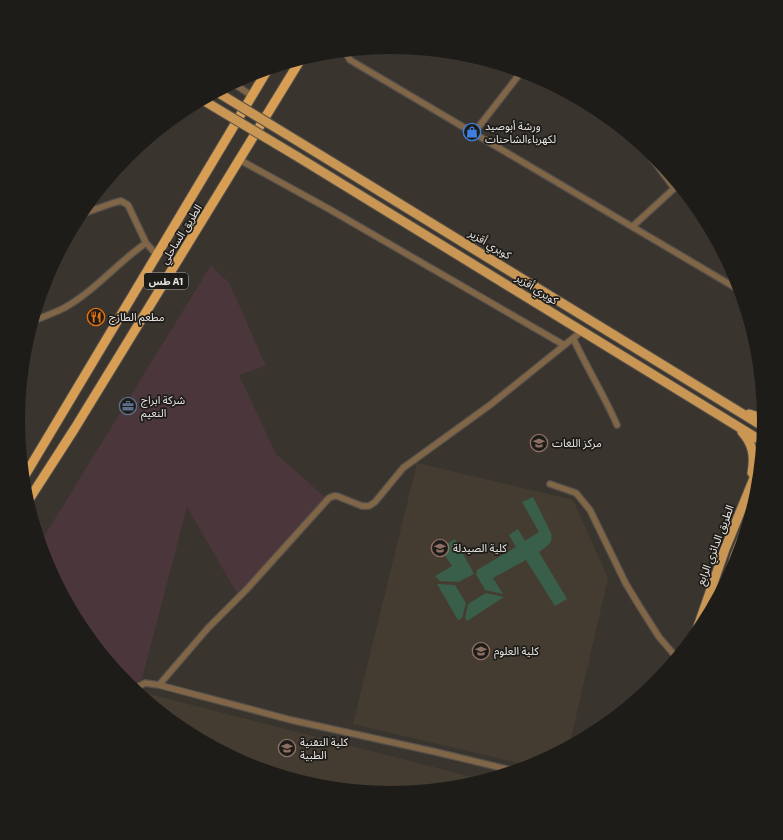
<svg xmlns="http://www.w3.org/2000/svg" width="783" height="840" font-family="'Exo 2','Noto Sans Arabic',sans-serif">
	<rect width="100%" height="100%" fill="#39342e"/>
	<path fill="#4a363b" d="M211,265L224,278L229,282L266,366L239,375L276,454L325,497L238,595L187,507L142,679L130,687L81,627L46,563L40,543Z"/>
	<path fill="#453c31" d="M417,463L573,500L608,578L569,747L534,765L531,766L353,724Z
		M141,692L484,780L464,786L391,793L318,786L248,765L184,730L140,695Z"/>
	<path fill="#395f4a" d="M533,497L551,533C554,543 546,547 539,552L567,599L555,606L526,560L493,578L503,594L485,590L476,574L477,570L516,547L509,535L518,529L525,541L539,532L522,502Z
		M455,539L474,574L458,582L440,581L435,576L452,566L440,548Z
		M437,584L455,585L466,603L462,618L458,620Z
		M486,593L504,597L467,621L465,618L468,604Z"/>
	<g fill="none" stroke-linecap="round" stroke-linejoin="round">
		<defs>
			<path id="minor" d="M348,51L347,55L350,60C480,138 611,213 741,291
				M233,83L252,96
				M473,134L522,71
				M643,146L674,188
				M240,160L329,209L564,345
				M79,215L113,203L121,201L128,205L146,243L157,255
				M633,226L679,184
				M33,321C43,317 54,313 64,308C94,292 118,262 146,243
				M573,338C587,368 604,395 617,425
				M550,484L576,493L590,510L626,584L640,607L659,637L677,658
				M159,685L208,628L247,589L329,498L334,496H337L362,506H369L375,502L403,468L490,405L582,331
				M133,689L145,683L159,685L291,720L436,752L515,771"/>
			<path id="primary" d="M304,145L764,427
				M298,157L763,442
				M749,414L759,417H765
				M742,432C753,444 755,456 752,473
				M728,579L735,556L749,521
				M694,638L725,549L761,461"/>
			<path id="trunk" d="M24,477L268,69
				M28,501L75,428L301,59"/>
		</defs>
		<use href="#minor" stroke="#55504b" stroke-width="8"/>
		<use href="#primary" stroke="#55504b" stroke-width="11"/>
		<use href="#trunk" stroke="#55504b" stroke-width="11"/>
		<use href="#minor" stroke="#806647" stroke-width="5.5"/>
		<use href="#primary" stroke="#c99653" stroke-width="9"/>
		<use href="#trunk" stroke="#d89f54" stroke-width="9"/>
		<defs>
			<path id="primary-bridge" d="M217,92L304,145
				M206,102L298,157"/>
		</defs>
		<use href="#primary-bridge" stroke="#55504b" stroke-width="11" stroke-linecap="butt"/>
		<use href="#primary-bridge" stroke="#c99653" stroke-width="9"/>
	</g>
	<defs>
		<symbol id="shop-ring" viewBox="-11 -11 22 22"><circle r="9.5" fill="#1e1c19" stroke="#3f7fe0" stroke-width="1.5"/><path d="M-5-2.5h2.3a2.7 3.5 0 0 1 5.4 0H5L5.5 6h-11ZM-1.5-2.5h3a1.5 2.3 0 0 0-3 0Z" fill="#3f7fe0"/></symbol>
		<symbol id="restaurant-ring" viewBox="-11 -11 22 22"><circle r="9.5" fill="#1e1c19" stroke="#e8710a" stroke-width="1.5"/><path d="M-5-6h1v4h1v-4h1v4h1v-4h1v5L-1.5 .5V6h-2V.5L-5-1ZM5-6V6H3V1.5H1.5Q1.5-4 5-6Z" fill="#e8710a"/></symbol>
		<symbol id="office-ring" viewBox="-11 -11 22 22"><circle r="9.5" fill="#1e1c19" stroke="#5c6f8a" stroke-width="1.5"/><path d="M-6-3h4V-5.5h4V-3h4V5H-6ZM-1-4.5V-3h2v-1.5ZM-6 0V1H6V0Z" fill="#5c6f8a"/></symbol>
		<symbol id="university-ring" viewBox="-11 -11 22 22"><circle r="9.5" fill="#1e1c19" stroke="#8d6e63" stroke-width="1.5"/><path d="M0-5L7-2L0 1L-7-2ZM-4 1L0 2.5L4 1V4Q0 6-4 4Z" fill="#8d6e63"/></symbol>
	</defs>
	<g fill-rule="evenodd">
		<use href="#shop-ring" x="462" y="122" width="20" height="20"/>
		<use href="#restaurant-ring" x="86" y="307" width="20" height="20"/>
		<use href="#office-ring" x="118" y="396" width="20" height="20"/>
		<use href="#university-ring" x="529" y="433" width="20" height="20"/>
		<use href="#university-ring" x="430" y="538" width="20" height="20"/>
		<use href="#university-ring" x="471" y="641" width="20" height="20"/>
		<use href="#university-ring" x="277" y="738" width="20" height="20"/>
	</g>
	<g text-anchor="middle" stroke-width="3.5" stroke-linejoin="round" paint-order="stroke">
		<rect fill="#1e1c19" stroke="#aba9a5" stroke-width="1" x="144" y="273" width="44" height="16" rx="3"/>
		<g font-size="10" font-weight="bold" fill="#e8e5e1">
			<text x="166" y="285">طس A1</text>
		</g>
		<g font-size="11" fill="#e8e5e1" stroke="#1e1c19" text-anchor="start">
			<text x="485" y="130">ورشة أبوصيد<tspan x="485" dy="13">لكهرباءالشاحنات</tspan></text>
			<text x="109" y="321">مطعم الطازج</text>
			<text x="141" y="404">شركة ابراج<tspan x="141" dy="13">النعيم</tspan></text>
			<text x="552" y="447">مركز اللغات</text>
			<text x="453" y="552">كلية الصيدلة</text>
			<text x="494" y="655">كلية العلوم</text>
			<text x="300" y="746">كلية التقنية<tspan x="300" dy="13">الطبية</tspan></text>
		</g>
		<g font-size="11" fill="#e8e5e1" stroke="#1e1c19">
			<text transform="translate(181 234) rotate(-58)" y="4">الطريق الساحلي</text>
			<text transform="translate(490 244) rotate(31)" y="4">كوبري أقزير</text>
			<text transform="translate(537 289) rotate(32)" y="4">كويري أقزير</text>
			<text transform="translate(715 545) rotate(-69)" y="4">الطريق الدائري الرابع</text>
		</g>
	</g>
	<path d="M0 0H783V840H0ZM25 420a366 366 0 1 1 732 0a366 366 0 1 1-732 0Z" fill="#1e1c19" fill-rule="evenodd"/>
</svg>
